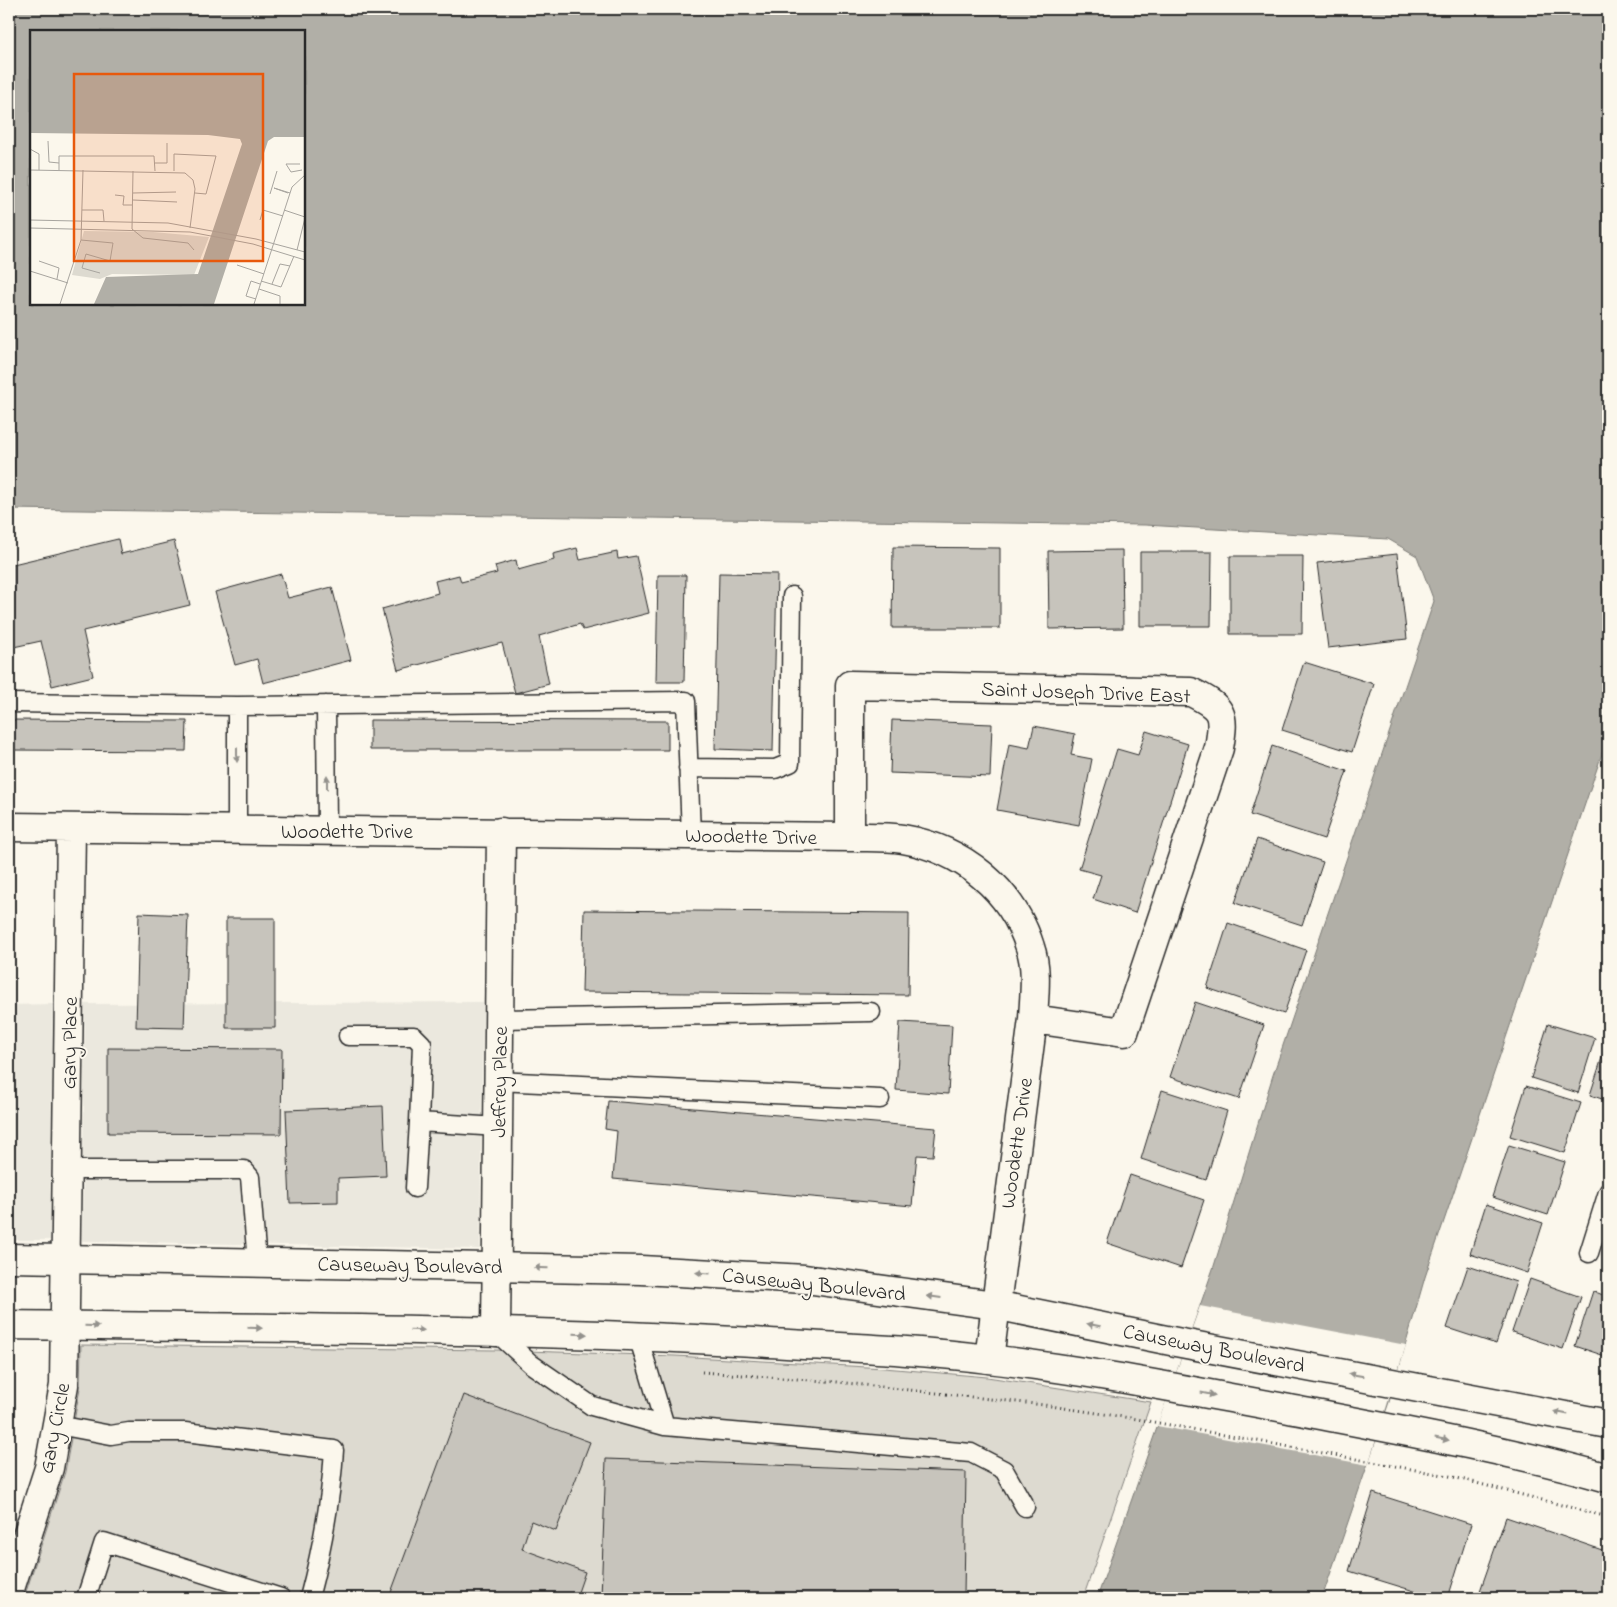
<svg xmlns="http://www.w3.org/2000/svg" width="1617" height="1607" font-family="'Indie Flower',sans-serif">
	<rect width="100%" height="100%" fill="#fbf7ec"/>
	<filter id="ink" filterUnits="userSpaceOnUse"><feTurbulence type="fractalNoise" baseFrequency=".02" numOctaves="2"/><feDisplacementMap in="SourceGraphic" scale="10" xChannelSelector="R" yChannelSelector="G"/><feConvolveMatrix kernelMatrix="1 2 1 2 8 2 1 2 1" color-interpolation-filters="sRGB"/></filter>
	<g filter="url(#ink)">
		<path fill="#ebe8de" d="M483,1002L480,1249L82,1241L85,1004Z
			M53,1004L50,1240H9V1005Z"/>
		<path fill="#dddad0" stroke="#84827e" d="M81,1345L496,1350L675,1356L884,1368L987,1377L1151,1402L1083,1598H24L65,1472L80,1388Z"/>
		<path fill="#b1afa7" stroke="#7b7a75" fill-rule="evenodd" d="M9,9H1608V736L1425,1277L1389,1402L1322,1598H1097L1214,1266L1273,1075L1434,601L1417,556L1388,539L1145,525L9,509ZM31,31H304V304H31Z"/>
		<path fill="#fbf7ec" d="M1200,1306L1406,1345L1368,1465L1157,1426Z"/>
		<path fill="#c7c4bc" stroke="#2b2b2b" d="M118,539L121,554L174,541L190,605L83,631L93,676L52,686L41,641L9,648V565Z
			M893,547L1000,548V628H892Z
			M577,548L580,560L617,552L618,559L636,556L649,613L583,630L580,624L539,636L549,684L515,693L502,643L398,670L382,609L438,593L435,581L459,575L461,582L497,573L495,566L516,560L518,570L554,560L553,554Z
			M1122,550L1123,628L1049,629L1048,551Z
			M1140,552H1212L1211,626H1140Z
			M1397,554L1407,639L1328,648L1317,563Z
			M1230,556H1303L1302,634H1230Z
			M719,573L777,574L773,751L715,749Z
			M281,574L288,598L332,587L351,660L263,683L257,659L235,665L215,592Z
			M658,575H686L684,682H656Z
			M1304,662L1374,684L1352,752L1282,730Z
			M9,720L187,721L186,751L9,750Z
			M370,720L668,721V750H370Z
			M892,720L992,724L990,777L890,773Z
			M1034,726L1075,734L1071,755L1092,759L1079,825L997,810L1009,744L1029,748Z
			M1146,731L1188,744L1135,913L1093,899L1101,875L1079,869L1117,749L1138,755Z
			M1272,746L1347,771L1324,839L1250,815Z
			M1257,839L1323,862L1302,925L1235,903Z
			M584,910L909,913L908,995L582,992Z
			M139,913L188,915L184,1028L136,1027Z
			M226,918H275V1028H226Z
			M1228,923L1306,950L1284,1014L1207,988Z
			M1195,1002L1264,1025L1239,1099L1170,1077Z
			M900,1022L952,1025L948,1094L896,1090Z
			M1548,1024L1595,1038L1578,1093L1531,1078Z
			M1607,1042H1608V1101L1590,1095Z
			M108,1048L282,1049L281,1134L108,1133Z
			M1526,1086L1581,1103L1565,1153L1510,1136Z
			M1162,1090L1227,1111L1206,1180L1141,1159Z
			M608,1101L936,1128L933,1156L917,1155L912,1206L613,1179L617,1131L605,1129Z
			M383,1106L386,1176L338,1178V1202L290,1203L286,1110Z
			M1509,1145L1565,1162L1548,1215L1492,1197Z
			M1130,1175L1204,1200L1181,1268L1107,1243Z
			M1486,1204L1543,1223L1527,1273L1470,1254Z
			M1468,1266L1516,1282L1496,1344L1447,1328Z
			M1530,1279L1581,1297L1563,1349L1512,1332Z
			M1593,1291L1608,1297V1357L1575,1346Z
			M464,1395L590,1442L556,1531L531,1521L522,1549L585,1572L576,1598H389Z
			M606,1459L966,1472L964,1595L1023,1598H601Z
			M1373,1493L1471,1524L1448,1598H1437L1349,1571Z
			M1506,1517L1608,1552V1598H1500L1480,1591Z"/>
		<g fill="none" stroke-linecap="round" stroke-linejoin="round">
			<defs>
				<path id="lane" d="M9,703L237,706L686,701L691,835
					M326,705L327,831
					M237,706V830
					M688,768L775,769L790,763L792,596
					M499,1019L871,1012
					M348,1036H414L422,1044L419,1122L498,1127
					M498,1081L880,1099
					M67,1170H244L250,1177L257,1263
					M415,1188L419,1122
					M1589,1253L1608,1192
					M496,1332L531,1364L592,1406L665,1426L971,1453L1004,1470L1025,1507
					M638,1336L665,1426
					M58,1425L111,1435L129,1432H185L334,1450C331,1501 322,1549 309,1598
					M86,1598L104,1542L281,1598"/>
				<path id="street" d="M9,827L850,837C867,837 886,836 903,839C962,849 1012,889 1030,947C1038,970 1034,996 1033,1019L989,1359
					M850,837V685L1191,692C1223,708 1225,713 1219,748L1124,1032L1033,1019
					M496,1332L501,832
					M9,1592L49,1468L64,1385L71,828"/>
				<path id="secondary" d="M9,1258L641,1270L805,1279L995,1305L1176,1342L1608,1424
					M9,1325C257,1328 506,1328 754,1342C832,1347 910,1349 988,1359C1087,1370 1186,1390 1284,1408C1393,1429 1501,1448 1608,1478"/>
			</defs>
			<use href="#lane" stroke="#2b2b2b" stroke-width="21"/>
			<use href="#street" stroke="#2b2b2b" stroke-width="31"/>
			<use href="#secondary" stroke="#2b2b2b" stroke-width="31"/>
			<path stroke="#2b2b2b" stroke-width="3" stroke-dasharray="1 4" stroke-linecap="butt" d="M702,1372L837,1382L1044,1405L1137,1419L1449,1476L1608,1517"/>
			<use href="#lane" stroke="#fbf7ec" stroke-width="18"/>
			<use href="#street" stroke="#fbf7ec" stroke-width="28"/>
			<use href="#secondary" stroke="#fbf7ec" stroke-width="28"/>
		</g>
		<defs><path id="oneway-solid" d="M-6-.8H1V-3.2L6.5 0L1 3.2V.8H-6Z" transform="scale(1.25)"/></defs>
		<g fill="#93918c">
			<use href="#oneway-solid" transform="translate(237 755) rotate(90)"/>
			<use href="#oneway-solid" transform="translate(327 782) rotate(-90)"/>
			<use href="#oneway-solid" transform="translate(541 1268) rotate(-179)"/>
			<use href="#oneway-solid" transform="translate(703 1273) rotate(-177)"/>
			<use href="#oneway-solid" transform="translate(934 1297) rotate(-172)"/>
			<use href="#oneway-solid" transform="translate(1094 1325) rotate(-168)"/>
			<use href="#oneway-solid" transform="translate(92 1326) rotate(1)"/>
			<use href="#oneway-solid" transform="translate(255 1328) rotate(1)"/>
			<use href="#oneway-solid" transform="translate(417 1330) rotate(1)"/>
			<use href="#oneway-solid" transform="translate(580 1334) rotate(2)"/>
			<use href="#oneway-solid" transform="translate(1356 1375) rotate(-170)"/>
			<use href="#oneway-solid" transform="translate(1208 1394) rotate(11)"/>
			<use href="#oneway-solid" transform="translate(1561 1413) rotate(-168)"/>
			<use href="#oneway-solid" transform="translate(1442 1439) rotate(11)"/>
		</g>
	</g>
	<g text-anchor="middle" stroke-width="4" stroke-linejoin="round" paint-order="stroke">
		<g font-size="21" fill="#2b2b2b" stroke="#fbf7ec">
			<text transform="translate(1086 692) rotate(2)" y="7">Saint Joseph Drive East</text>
			<text x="347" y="838">Woodette Drive</text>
			<text transform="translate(751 836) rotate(1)" y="7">Woodette Drive</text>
			<text transform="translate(69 1043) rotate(-89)" y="7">Gary Place</text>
			<text transform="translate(499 1082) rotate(-89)" y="7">Jeffrey Place</text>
			<text transform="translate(1016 1143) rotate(-82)" y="7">Woodette Drive</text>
			<text transform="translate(410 1265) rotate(1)" y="7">Causeway Boulevard</text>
			<text transform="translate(814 1284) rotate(6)" y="7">Causeway Boulevard</text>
			<text transform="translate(1214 1348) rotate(11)" y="7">Causeway Boulevard</text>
			<text transform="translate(54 1428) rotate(-79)" y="7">Gary Circle</text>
		</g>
	</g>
	<g transform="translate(30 30)">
		<rect width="275" height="275" fill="#fbf7ec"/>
		<path d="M54,201L123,202L179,207L164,245L82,244L70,249L42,245Z" fill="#dddad0"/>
		<path d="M0,1H275V107H244L238,111L184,274H64L76,247L168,244L212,114L210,109L178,105L0,103Z" fill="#b1afa7"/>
		<path fill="none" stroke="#a8a59f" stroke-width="1" d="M18,111L19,132L29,133M0,119L9,124V140M125,133H137V113M270,134H256L261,142L272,140M0,140L155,143L163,150L165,159L160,198M29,140V126H124L125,141M103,141L102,199L113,208L158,213L164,220M144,141V124L186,126L176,164L165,163M103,163L146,162M258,163L244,158L260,163M240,164L247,141M85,165L94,166L93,175H102M103,170L147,172M52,180H73L74,191M254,180L275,187M0,190L138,193L226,209L275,222M230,190L233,180L253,186M0,198L160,202L223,214L275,230M51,210L83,213L80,231L56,224L52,238L70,243M267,220L275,188M9,231L29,238L27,249M207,235L234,244M0,241L38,253M231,251L251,257L264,226M242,254L250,234L260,236M229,259L250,266V274M226,269L216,266L221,251L230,254M30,274L51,210L53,140M224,274L262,157L275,145"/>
		<path fill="#e8590c" fill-opacity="0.15" stroke="#e8590c" stroke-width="2.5" d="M44,44H233V231H44Z"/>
		<rect width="275" height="275" fill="none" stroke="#2b2b2b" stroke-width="2.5"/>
	</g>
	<rect width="1617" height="1607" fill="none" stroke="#fbf7ec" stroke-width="30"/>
	<rect x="15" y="15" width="1587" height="1577" fill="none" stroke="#2b2b2b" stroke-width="2" filter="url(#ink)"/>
</svg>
